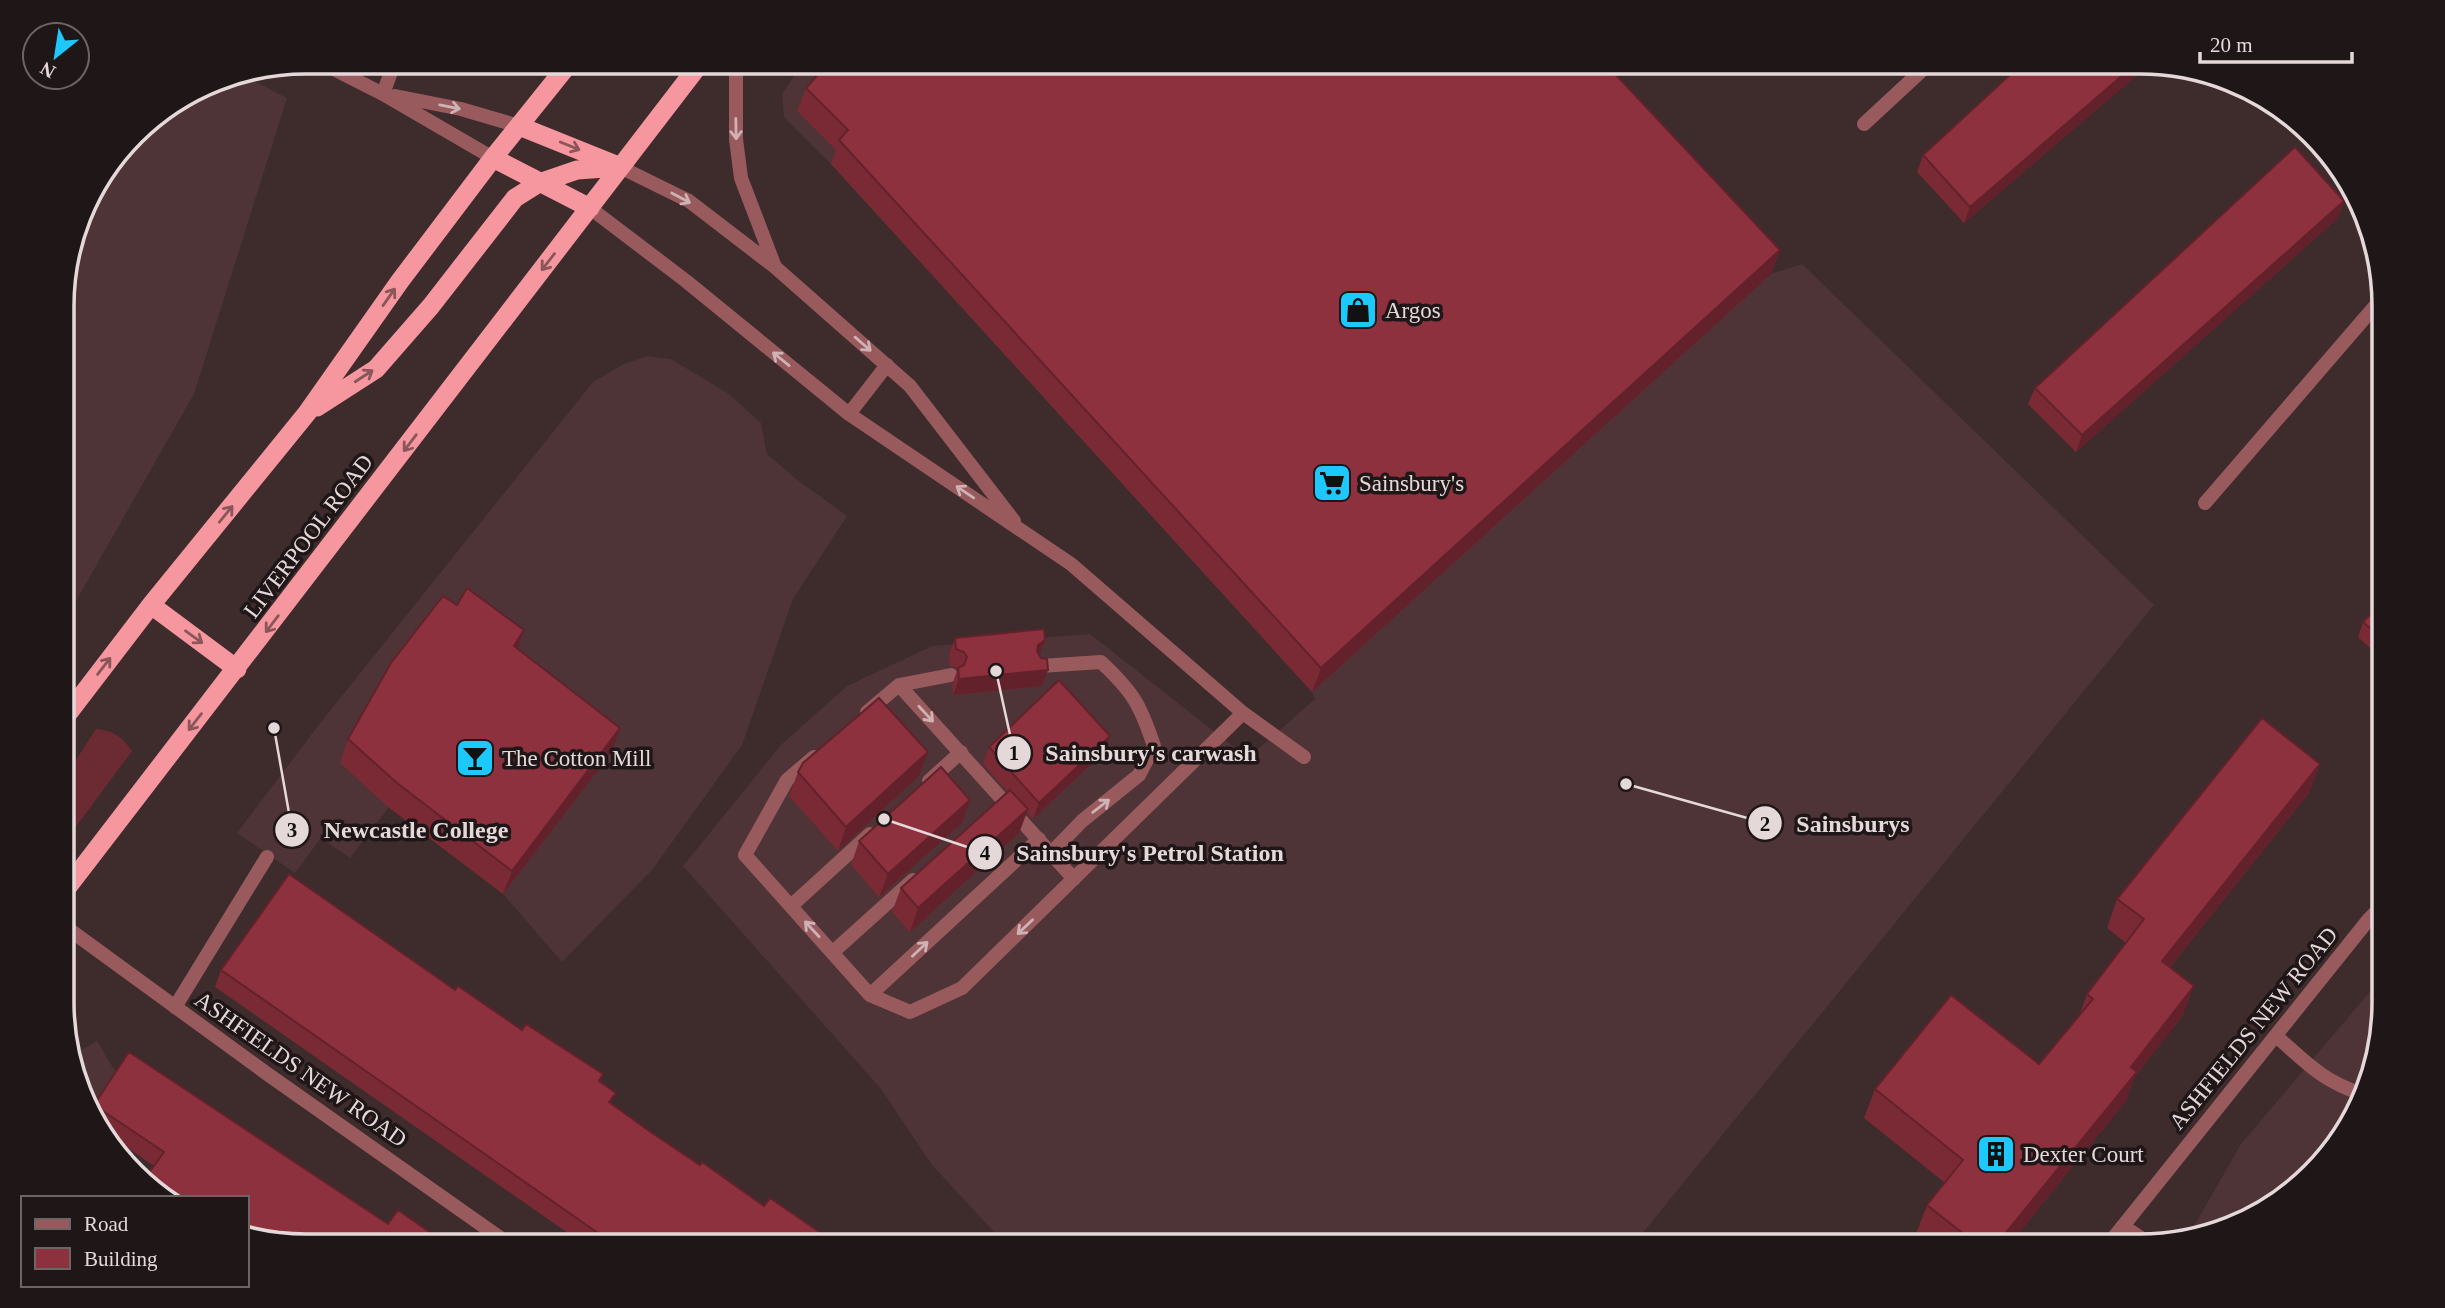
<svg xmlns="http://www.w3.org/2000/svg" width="2445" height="1308" font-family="'Times New Roman',serif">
	<rect width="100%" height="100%" fill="#3e2b2c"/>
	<path fill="#4e3436" d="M804,61H1573L1771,274L1802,264L2154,605L1632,1246L1008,1247L932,1165L881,1089L683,866L781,745L847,686L932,646L1090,634L1248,758L1315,699L1312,692L831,164L784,117L782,94Z
		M240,74L287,98L194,394L63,624L62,289L86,198L144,122L213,80Z
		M647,356L671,359L729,394L761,423L767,454L796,479L847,516L793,599L742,745L652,870L562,962L503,894L389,807L350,858L321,838L295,873L237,833L317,727L593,382L622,365Z
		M2384,975V1003L2358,1111L2275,1206L2189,1235L2241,1144Z
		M97,1041L118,1076L93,1113L71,1056Z"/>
	<path fill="#6c2b33" d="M96,729C113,730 122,737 132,751L63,844V780Z"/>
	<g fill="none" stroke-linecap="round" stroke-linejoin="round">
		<path stroke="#995a5e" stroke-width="14" d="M736,61V139L741,178L775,267
			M620,167L689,201L775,267L910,386L1014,521
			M590,208L686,281L849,414L1071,564L1243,713L1304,757
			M849,414L887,365
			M1040,666L1101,662C1133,692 1140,704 1154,746L1139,775L1082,821L1051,853
			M951,675L899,685L1074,879
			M867,712L899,685
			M814,757L787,780L745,855L870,995L910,1012L962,988L1243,713
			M929,781L961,752
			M791,906L870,834
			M833,952L913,880
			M870,995L1039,839
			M175,1007L267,857
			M2276,1036C2307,1063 2322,1081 2362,1094
			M2123,1226L2153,1246"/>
		<path stroke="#995a5e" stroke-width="14" d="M383,94L395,61
			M1864,124L1932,61
			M2205,503L2382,298
			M63,925L266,1073L513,1247
			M2107,1246L2369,919L2383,905"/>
		<path stroke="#995a5e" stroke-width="14" d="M318,61L383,94L493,158
			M395,96L461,109L519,126"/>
		<path stroke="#f6969e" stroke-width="19" d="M519,126L616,165
			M493,158L590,208
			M317,407L376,369L431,306L515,198L539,183L577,170L620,167
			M151,605L237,669
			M63,720L151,605L307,413L400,281L493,158L571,61
			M63,893L702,61"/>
	</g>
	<path fill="#792a35" d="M2139,61L2150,64L1964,223L1917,172L1923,155Z
		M806,88L1780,250L1771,274L1312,692L831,164L836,150L797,111Z
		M2344,201L2338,218L2076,452L2028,404L2035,388Z
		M2383,602V660L2358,637L2363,622Z
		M955,638L1040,655L1042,686L953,695L952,685L958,668L950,666L949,655Z
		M517,648L620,728L612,752L503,894L388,807L340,763L348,739Z
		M1110,736L1104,752L1033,819L1027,812L1019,833L910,932L892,912L901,888L1008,792L983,764L989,747Z
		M928,752L919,776L838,851L789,796L798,772Z
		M2320,764L2309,793L2170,967L2183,1015L2134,1078L2126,1101L2008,1246H1932L1916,1234L1927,1205L1945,1183L1864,1118L1875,1089L2039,1064L2079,1016L2087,994L2126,943L2107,928L2117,899Z
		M970,800L962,823L879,897L851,865L859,841Z
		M221,970L455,990L522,1030L603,1074L600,1082L612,1104L652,1133L764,1206L841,1247H588L215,987Z
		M94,1105L388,1224L306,1247L247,1233L154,1166L99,1128L92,1110Z"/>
	<path fill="#63222b" d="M2139,61L2150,64L1964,223L1970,207Z
		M2344,201L2338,218L2076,452L2082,435Z
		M1780,250L1771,274L1312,692L1321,668Z
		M524,630L516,654L514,646Z
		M1045,640L1039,656L1032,661L1038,645Z
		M1048,670L1042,686L953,695L959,679Z
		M620,728L612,752L503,894L512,871Z
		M1110,736L1104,752L1033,819L1039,803Z
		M928,752L919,776L838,851L846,827Z
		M2320,764L2309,793L2151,990L2162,961Z
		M970,800L962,823L879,897L888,874Z
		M1028,809L1019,833L910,932L918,908Z
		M2194,986L2183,1015L2134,1078L2126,1101L2008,1246H1995Z"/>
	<path fill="#8d313e" stroke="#63222b" stroke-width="2" d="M830,61H1603L1780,250L1321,668L839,140L848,130L806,88Z
		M2025,61H2139L1970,207L1923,155Z
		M2295,147L2344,201L2082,435L2035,388Z
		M467,588L524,630L514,646L620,728L512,871L397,783L348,739L391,663L443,596L457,605Z
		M2383,602V640L2363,622Z
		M1044,629L1045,640L1038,645L1037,651L1041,658L1047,659L1048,670L959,679L958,668L964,665L967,657L964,652L956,649L955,638Z
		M1059,680L1110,736L1039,803L989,747Z
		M879,698L928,752L846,827L798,772L803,763Z
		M2262,718L2320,764L2162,961L2194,986L2131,1067L2137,1072L1995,1246H1979L1927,1205L1963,1160L1875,1089L1951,995L2039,1064L2093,999L2087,994L2144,919L2117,899Z
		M941,767L970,800L888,874L859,841Z
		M1010,790L1028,809L918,908L901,888Z
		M289,874L455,990L458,986L522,1030L526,1024L603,1074L599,1081L616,1093L609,1102L652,1133L700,1165L702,1162L764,1206L770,1198L841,1247H618L221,970Z
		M129,1052L388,1224L398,1210L451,1247H306L299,1245L279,1231L273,1239L247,1233V1198H170L146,1177L164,1152L94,1105Z
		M2359,1107L2358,1111L2330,1143Z"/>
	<defs><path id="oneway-shaft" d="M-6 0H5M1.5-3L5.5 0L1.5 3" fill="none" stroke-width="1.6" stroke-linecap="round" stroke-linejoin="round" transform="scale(1.75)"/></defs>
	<g stroke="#ceb2b4">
		<use href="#oneway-shaft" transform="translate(450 107) rotate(11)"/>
		<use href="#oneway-shaft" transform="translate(736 129) rotate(89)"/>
		<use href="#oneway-shaft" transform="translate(681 198) rotate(28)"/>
		<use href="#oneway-shaft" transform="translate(863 344) rotate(41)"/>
		<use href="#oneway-shaft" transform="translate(781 359) rotate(-141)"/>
		<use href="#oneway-shaft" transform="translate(965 492) rotate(-146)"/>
		<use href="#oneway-shaft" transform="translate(926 714) rotate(47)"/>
		<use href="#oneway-shaft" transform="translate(1101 806) rotate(-38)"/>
		<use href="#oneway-shaft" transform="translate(1025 927) rotate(136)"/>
		<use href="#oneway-shaft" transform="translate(812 929) rotate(-133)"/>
		<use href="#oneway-shaft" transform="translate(920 949) rotate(-43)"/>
	</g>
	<g stroke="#8a565a">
		<use href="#oneway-shaft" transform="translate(570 146) rotate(22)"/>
		<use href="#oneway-shaft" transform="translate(548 262) rotate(128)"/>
		<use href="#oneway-shaft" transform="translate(389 297) rotate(-55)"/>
		<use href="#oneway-shaft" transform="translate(364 376) rotate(-33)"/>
		<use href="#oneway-shaft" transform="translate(410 443) rotate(127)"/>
		<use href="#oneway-shaft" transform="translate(226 514) rotate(-51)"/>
		<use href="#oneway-shaft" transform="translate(272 624) rotate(127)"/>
		<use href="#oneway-shaft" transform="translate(194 637) rotate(36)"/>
		<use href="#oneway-shaft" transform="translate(104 666) rotate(-52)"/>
		<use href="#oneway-shaft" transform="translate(195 722) rotate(128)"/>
	</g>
	<defs>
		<symbol id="shop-square" viewBox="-11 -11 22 22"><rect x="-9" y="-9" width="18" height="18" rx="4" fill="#1dc9fc" stroke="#1f1617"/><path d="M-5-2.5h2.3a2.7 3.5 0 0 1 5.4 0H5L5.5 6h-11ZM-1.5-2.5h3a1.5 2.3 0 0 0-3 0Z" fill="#111"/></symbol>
		<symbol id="supermarket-square" viewBox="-11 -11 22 22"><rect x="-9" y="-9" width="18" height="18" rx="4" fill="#1dc9fc" stroke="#1f1617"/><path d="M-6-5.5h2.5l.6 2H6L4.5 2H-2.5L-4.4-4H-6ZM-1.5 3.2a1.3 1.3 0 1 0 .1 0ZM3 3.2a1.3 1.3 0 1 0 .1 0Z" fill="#111"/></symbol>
		<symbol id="bar-square" viewBox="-11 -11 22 22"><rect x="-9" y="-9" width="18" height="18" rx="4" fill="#1dc9fc" stroke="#1f1617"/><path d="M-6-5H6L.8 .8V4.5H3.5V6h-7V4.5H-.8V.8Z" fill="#111"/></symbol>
		<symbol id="building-square" viewBox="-11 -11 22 22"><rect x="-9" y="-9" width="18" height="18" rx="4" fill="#1dc9fc" stroke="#1f1617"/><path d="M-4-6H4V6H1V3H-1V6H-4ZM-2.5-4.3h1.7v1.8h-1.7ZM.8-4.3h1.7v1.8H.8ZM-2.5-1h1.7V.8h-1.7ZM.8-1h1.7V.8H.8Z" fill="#111"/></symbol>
	</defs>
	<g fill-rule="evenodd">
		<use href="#shop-square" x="1336" y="288" width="44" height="44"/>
		<use href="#supermarket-square" x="1310" y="461" width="44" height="44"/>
		<use href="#bar-square" x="453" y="736" width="44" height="44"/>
		<use href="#building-square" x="1974" y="1132" width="44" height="44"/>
	</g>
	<g text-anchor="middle" stroke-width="7" stroke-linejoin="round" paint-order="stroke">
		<g font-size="23" fill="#e5d8d9" stroke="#1f1617" text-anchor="start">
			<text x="1385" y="318">Argos</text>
			<text x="1359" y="491">Sainsbury's</text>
			<text x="502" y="766">The Cotton Mill</text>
			<text x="2023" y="1162">Dexter Court</text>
		</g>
		<g font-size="23" fill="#e5d8d9" stroke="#1f1617">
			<text transform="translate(308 536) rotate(-53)" y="8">LIVERPOOL ROAD</text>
			<text transform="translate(2253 1028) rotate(-51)" y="8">ASHFIELDS NEW ROAD</text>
			<text transform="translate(301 1069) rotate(35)" y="8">ASHFIELDS NEW ROAD</text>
		</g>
	</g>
	<path d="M0 0H2445V1308H0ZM306 74H2140A232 232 0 0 1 2372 306V1002A232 232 0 0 1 2140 1234H306A232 232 0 0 1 74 1002V306A232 232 0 0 1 306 74Z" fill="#1f1617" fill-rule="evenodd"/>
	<path fill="none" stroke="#e5d8d9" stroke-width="3.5" d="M306 74H2140A232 232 0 0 1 2372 306V1002A232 232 0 0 1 2140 1234H306A232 232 0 0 1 74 1002V306A232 232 0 0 1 306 74Z"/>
	<path fill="none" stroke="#e5d8d9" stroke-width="2.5" d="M996 671L1014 753M1626 784L1765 823M274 728L292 830M884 819L985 853"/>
	<g fill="#e5d8d9" stroke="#1f1617" stroke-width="2.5">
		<circle cx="996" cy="671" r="7"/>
		<circle cx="1626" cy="784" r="7"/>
		<circle cx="274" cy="728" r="7"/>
		<circle cx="884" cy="819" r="7"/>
		<circle cx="1014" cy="753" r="18"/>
		<circle cx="1765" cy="823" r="18"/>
		<circle cx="292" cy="830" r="18"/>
		<circle cx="985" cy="853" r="18"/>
	</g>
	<g font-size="21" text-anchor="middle" font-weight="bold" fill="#111">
		<text x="1014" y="760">1</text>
		<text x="1765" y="831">2</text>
		<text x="292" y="837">3</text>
		<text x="985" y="860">4</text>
	</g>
	<g font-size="24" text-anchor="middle" font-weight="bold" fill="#e5d8d9" stroke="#1f1617" stroke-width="7" stroke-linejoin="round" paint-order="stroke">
		<text x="1151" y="761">Sainsbury's carwash</text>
		<text x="1853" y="832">Sainsburys</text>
		<text x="416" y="838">Newcastle College</text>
		<text x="1150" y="861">Sainsbury's Petrol Station</text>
	</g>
	<rect x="21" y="1196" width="228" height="91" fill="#1f1617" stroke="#6e6465" stroke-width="2"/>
	<rect x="35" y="1219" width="35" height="10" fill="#995a5e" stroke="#6e6465" stroke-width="2"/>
	<text x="84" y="1231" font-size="21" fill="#e5d8d9">Road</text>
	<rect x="35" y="1248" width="35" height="21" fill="#8d313e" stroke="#6e6465" stroke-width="2"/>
	<text x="84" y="1266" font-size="21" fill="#e5d8d9">Building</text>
	<g transform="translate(56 56) rotate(210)"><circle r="33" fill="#1f1617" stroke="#6e6465" stroke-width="2"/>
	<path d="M0-5L12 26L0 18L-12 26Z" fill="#1dc9fc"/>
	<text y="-10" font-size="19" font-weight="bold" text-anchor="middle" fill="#e5d8d9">N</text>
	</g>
	<path d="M2200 52v10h152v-10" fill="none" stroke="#e5d8d9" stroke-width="3.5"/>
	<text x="2210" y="52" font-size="21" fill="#e5d8d9" stroke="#1f1617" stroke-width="5" paint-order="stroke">20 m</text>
</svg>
